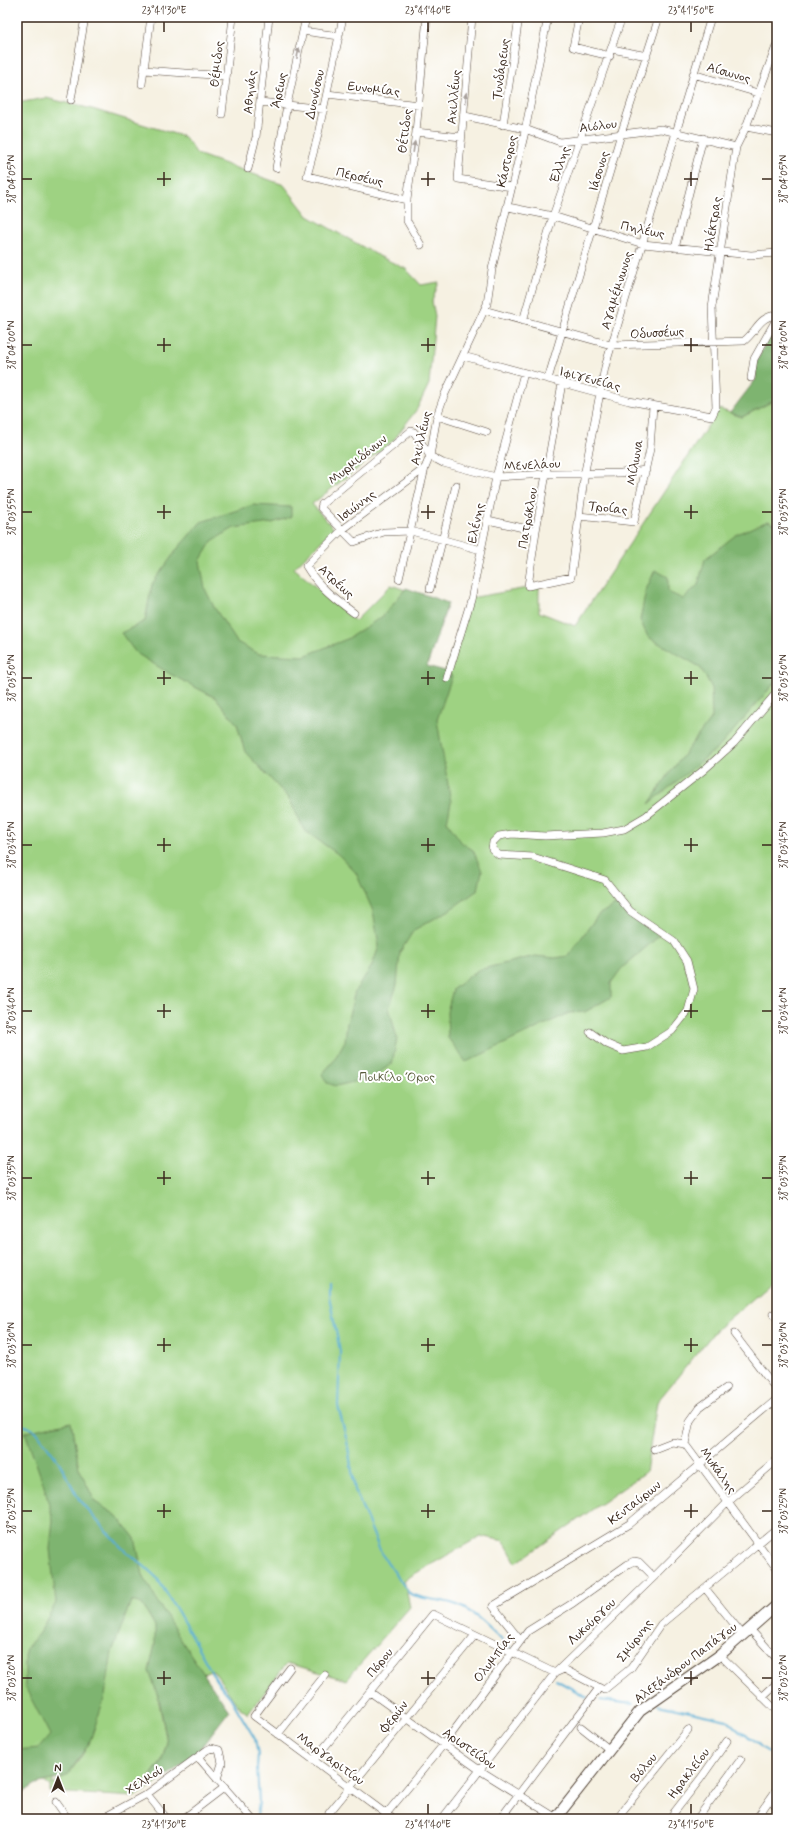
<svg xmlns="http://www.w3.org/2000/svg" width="794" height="1836" font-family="Mynerve,sans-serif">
	<rect width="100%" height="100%" fill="#fff"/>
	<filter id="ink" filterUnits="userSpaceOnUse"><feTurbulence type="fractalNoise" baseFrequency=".025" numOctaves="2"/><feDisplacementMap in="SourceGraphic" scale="8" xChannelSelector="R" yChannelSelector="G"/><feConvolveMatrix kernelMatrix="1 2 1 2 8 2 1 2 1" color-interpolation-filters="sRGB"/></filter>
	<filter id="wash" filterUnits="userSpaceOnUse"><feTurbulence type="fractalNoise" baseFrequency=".012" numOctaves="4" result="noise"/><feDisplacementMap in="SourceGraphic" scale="16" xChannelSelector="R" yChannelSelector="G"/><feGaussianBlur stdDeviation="0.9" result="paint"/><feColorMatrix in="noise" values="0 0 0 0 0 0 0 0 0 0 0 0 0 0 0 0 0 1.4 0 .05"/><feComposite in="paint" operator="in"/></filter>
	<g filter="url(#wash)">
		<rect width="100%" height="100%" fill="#f6f1e2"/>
		<path fill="#9ed282" stroke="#6c7e50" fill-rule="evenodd" d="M46,98L92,109L185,137L197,154L284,185L308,216L379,256L406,269L421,285L439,282L432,301L435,316L429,384L417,409L393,441L312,504L334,529L294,568L355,621L391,585L446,604L426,667L450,675L445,671L470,598L539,586V612L575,626L719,409L742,417L777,399V1277L716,1330L657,1402L646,1472L516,1563L504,1541L481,1536L404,1580L410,1607L346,1680L287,1663L248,1714L238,1706L213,1670L157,1693L167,1742L162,1760L146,1782L149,1789L134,1797L50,1792V1786L26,1770L17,1813V103ZM97,1718C91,1744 76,1773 51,1785L92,1720Z"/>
		<path fill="#7eb470" stroke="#5c6f47" d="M777,321V399L742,417L730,413L756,379V362Z
			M253,505L291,507V517L272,523L234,528L212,541L200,561L205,589L214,607L237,642L259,654L304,656L347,639L383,616L406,588L448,603L427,666L445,671L452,676L437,720L451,802L447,822L462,843L473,850L482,871L478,890L448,911L414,930L400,952L397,985L389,1008L397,1038L392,1064L371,1078L336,1086L327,1083L322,1074L333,1062L345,1041L347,1023L355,991L372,966L379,946L373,911L356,873L339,855L304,830L289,798L245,752L237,724L216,698L170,674L136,653L121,633L145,621L152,584L178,548L201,522Z
			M768,521L777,525V680L721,745L649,804L669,774L712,717L711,686L700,667L648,637L640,620L646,590L655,570L668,577V592L683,599L698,585L705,559L737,534Z
			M615,905L623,908L659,936L621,969L611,983V997L585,1012L569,1013L466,1062L448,1038L447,1012L453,989L478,970L535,956L555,958L568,956L598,915Z
			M71,1422L79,1468L95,1502L116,1515L135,1538L143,1575L153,1594L183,1643L229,1711L196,1754L149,1789L146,1783L162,1760L167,1742L159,1699L149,1671L155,1644V1626L142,1604L131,1601L112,1652L105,1696L89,1744L67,1776L36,1784L17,1797V1750L39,1748L50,1735L25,1687V1650L39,1633L56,1603L50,1549L53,1519L43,1483L25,1432Z"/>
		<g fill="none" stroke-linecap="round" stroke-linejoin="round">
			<path stroke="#57aed4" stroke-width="2" d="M329,1282V1296L340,1351L338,1406L347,1441L355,1490L381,1553L409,1593C422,1600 437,1599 451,1603C474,1609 493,1632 510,1648
				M17,1425L26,1426L36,1431L59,1462L80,1501L91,1514L121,1547L145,1567L157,1578L178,1612L216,1680L230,1697L255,1739L258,1754L257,1768L259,1802L257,1816
				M556,1680L587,1697
				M600,1700L634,1704
				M658,1705L727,1720L740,1732L753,1739L762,1748L777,1757"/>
		</g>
	</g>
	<g filter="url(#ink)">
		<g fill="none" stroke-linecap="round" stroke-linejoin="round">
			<defs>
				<path id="street" d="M343,17L317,139L307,176L407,200
					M472,17L458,179L512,187
					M579,17L573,47L610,56
					M303,31L339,36
					M612,49L647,56
					M144,70L226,76
					M693,74L758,93
					M142,84L151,17
					M327,94L419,105
					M71,100L85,17
					M260,102L324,109
					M222,114L233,17
					M465,116L525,129L560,142L661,129L736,147
					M503,125L519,17
					M746,127L777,133
					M416,132L461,137
					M276,168L287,105L306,17
					M248,169L256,137L269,17
					M508,207L553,216L643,244L751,255L777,253
					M421,245L407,221V200L416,132L427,17
					M675,248L703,138
					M484,310L611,345L744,341C756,332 759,316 777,315
					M523,321L553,216L622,17
					M463,356L629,401L712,416L716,407L712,307L736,147L746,127L777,44
					M751,378L754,359L777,318
					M548,379L621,134L659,17
					M562,383L536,531L528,586L571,577L585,471L605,367L711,17
					M437,416L487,432
					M579,516L634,522L650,449L653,406
					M488,520L536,531
					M481,550L411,531L384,532L354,542L321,508L322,504L411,431L414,432L430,456L443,463L496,477L547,474L621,473L646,470
					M399,579L425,468L430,456L437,416L444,396L487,304L492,269L524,136L548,17
					M430,589L456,485
					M354,613C336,600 317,585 306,566L342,530L425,468
					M447,678L471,600L496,477L524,373
					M590,1032L607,1044L623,1051L647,1047L672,1031L688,1011L694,989L687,961L674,941L630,911L605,880L533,857L499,855L492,849L493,842L499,836L512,834L545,836L603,833L624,829L646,816L705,769L734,743L777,692
					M773,1314L777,1318
					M734,1334L777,1390
					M726,1388L700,1407L690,1421L685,1444L777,1569
					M654,1449L672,1442L685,1444
					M705,1588L743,1635
					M750,1629L777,1659
					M520,1640L493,1606L629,1524L777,1399
					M720,1655L777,1711
					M290,1668L254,1716L393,1819
					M370,1692L481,1771L558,1819
					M762,1697L777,1683
					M581,1727L610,1750
					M278,1734L325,1675
					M198,1757L252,1819
					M314,1760L433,1614L555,1673L564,1669L604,1690L631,1668L661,1624L777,1528
					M147,1794L167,1819
					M770,1799L777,1807
					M56,1802L68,1819
					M329,1813L475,1635
					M101,1819L147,1794L207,1750L211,1748L219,1750L222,1763L217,1779
					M183,1819L225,1787
					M382,1819L444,1744L528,1631L573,1603L628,1564L634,1561L639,1562L654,1577
					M442,1819L555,1673L654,1577L727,1503L777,1460
					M500,1819L599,1688
					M616,1819L688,1730
					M669,1819L701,1778L727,1741
					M697,1819L741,1759
					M756,1819L777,1789"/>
				<path id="secondary" d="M555,1819L640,1711L720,1655L777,1605"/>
			</defs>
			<use href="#street" stroke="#57483b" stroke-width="8"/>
			<use href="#secondary" stroke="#57483b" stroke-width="12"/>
			<use href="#street" stroke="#fff" stroke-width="7"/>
			<use href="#secondary" stroke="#fff" stroke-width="10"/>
		</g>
		<defs><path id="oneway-solid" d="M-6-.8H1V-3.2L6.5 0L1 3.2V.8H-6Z"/></defs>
		<g fill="#a79f9a">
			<use href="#oneway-solid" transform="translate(298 53) rotate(-78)"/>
			<use href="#oneway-solid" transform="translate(466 98) rotate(-86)"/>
			<use href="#oneway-solid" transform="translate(414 147) rotate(-82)"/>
		</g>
	</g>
	<path fill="none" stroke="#3b2a1e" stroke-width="1.5" d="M164,22V32M428,22V32M691,22V32M164,172V186M428,172V186M691,172V186M22,179H32M157,179H171M421,179H435M684,179H698M762,179H772M164,338V352M428,338V352M691,338V352M22,345H32M157,345H171M421,345H435M684,345H698M762,345H772M164,505V519M428,505V519M691,505V519M22,512H32M157,512H171M421,512H435M684,512H698M762,512H772M164,671V685M428,671V685M691,671V685M22,678H32M157,678H171M421,678H435M684,678H698M762,678H772M164,838V852M428,838V852M691,838V852M22,845H32M157,845H171M421,845H435M684,845H698M762,845H772M164,1004V1018M428,1004V1018M691,1004V1018M22,1011H32M157,1011H171M421,1011H435M684,1011H698M762,1011H772M164,1171V1185M428,1171V1185M691,1171V1185M22,1178H32M157,1178H171M421,1178H435M684,1178H698M762,1178H772M164,1338V1352M428,1338V1352M691,1338V1352M22,1345H32M157,1345H171M421,1345H435M684,1345H698M762,1345H772M164,1504V1518M428,1504V1518M691,1504V1518M22,1511H32M157,1511H171M421,1511H435M684,1511H698M762,1511H772M164,1671V1685M428,1671V1685M691,1671V1685M22,1678H32M157,1678H171M421,1678H435M684,1678H698M762,1678H772M164,1804V1814M428,1804V1814M691,1804V1814"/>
	<g text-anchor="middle" stroke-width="4" stroke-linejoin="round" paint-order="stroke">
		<g font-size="13" fill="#3b2a1e" stroke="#fff">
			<text transform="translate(216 64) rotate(-84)" y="5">Θέμιδος</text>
			<text transform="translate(500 69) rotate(-82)" y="5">Τυνδάρεως</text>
			<text transform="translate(729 72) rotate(16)" y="5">Αίσωνος</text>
			<text transform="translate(374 88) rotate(7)" y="5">Ευνομίας</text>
			<text transform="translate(278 90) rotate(-78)" y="5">Άρεως</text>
			<text transform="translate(249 92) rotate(-84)" y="5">Αθηνάς</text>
			<text transform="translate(314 94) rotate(-78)" y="5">Δυονύσου</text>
			<text transform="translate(453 97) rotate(-85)" y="5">Αχιλλέως</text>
			<text transform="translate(598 125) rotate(-7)" y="5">Αιόλου</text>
			<text transform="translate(404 131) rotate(-83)" y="5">Θέτιδος</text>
			<text transform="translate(506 161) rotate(-77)" y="5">Κάστορος</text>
			<text transform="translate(559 164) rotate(-71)" y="5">Έλλης</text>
			<text transform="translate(598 171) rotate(-73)" y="5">Ιάσονος</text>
			<text transform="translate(360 176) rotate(13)" y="5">Περσέως</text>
			<text transform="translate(712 224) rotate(-81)" y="5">Ηλέκτρας</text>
			<text transform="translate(643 229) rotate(12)" y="5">Πηλέως</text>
			<text transform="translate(616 290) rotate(-73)" y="5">Αγαμέμνωνος</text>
			<text transform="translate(657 332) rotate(-3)" y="5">Οδυσσέως</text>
			<text transform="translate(590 378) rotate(15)" y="5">Ιφιγενείας</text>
			<text transform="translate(420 438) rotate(-77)" y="5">Αχιλλέως</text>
			<text transform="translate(357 459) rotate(-39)" y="5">Μυρμιδόνων</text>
			<text transform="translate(634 462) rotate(-80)" y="5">Μίλωνα</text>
			<text transform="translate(532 464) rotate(-3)" y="5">Μενελάου</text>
			<text transform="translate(356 505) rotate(-37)" y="5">Ισιώνης</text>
			<text transform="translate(608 507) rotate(7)" y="5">Τροίας</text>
			<text transform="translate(527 518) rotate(-80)" y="5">Πατρόκλου</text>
			<text transform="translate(475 523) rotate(-78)" y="5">Ελένης</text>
			<text transform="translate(337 581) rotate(43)" y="5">Ατρέως</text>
			<text transform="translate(719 1470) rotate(54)" y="5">Μυκάλης</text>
			<text transform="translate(634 1502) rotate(-38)" y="5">Κενταύρων</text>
			<text transform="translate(591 1621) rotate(-44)" y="5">Λυκούργου</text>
			<text transform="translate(634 1640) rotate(-53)" y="5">Σμύρνης</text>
			<text transform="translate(493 1657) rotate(-53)" y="5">Ολυμπίας</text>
			<text transform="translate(379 1662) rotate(-51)" y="5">Πόρου</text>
			<text transform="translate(685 1662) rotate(-37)" y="5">Αλεξάνδρου Παπάγου</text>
			<text transform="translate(393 1716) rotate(-51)" y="5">Φερών</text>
			<text transform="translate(470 1748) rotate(35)" y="5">Αριστείδου</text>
			<text transform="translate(331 1758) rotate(36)" y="5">Μαργαριτίου</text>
			<text transform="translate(643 1767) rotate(-50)" y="5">Βόλου</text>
			<text transform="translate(688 1773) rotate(-53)" y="5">Ηρακλείου</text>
			<text transform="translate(144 1779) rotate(-33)" y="5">Χελμού</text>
		</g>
		<g font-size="13" fill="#595c3c" stroke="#fff">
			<text x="397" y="1081">Ποικίλο Όρος</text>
		</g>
	</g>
	<rect width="794" height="1836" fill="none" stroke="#fff" stroke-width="44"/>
	<g transform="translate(58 1778)" stroke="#ffffff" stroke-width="3" paint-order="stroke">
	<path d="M0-3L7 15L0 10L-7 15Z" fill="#3b2a1e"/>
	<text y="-6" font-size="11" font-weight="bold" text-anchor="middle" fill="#3b2a1e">N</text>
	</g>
	<rect x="22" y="22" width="750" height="1792" fill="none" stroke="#3b2a1e" stroke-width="1.5"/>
	<g font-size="10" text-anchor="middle" fill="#3b2a1e">
		<text x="164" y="14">23°41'30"E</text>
		<text x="428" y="14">23°41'40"E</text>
		<text x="691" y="14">23°41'50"E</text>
		<text transform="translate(11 179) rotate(-90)" y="4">38°04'05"N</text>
		<text transform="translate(783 179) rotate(-90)" y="4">38°04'05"N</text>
		<text transform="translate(11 345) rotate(-90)" y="4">38°04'00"N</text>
		<text transform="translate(783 345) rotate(-90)" y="4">38°04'00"N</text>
		<text transform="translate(11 512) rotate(-90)" y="4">38°03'55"N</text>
		<text transform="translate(783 512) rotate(-90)" y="4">38°03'55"N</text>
		<text transform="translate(11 678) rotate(-90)" y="4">38°03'50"N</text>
		<text transform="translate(783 678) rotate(-90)" y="4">38°03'50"N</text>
		<text transform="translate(11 845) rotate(-90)" y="4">38°03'45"N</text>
		<text transform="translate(783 845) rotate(-90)" y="4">38°03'45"N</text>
		<text transform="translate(11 1011) rotate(-90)" y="4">38°03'40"N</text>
		<text transform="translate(783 1011) rotate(-90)" y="4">38°03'40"N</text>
		<text transform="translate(11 1178) rotate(-90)" y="4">38°03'35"N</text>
		<text transform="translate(783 1178) rotate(-90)" y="4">38°03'35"N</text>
		<text transform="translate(11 1345) rotate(-90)" y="4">38°03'30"N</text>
		<text transform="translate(783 1345) rotate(-90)" y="4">38°03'30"N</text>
		<text transform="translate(11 1511) rotate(-90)" y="4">38°03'25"N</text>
		<text transform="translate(783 1511) rotate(-90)" y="4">38°03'25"N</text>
		<text transform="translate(11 1678) rotate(-90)" y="4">38°03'20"N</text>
		<text transform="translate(783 1678) rotate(-90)" y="4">38°03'20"N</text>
		<text x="164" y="1828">23°41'30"E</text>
		<text x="428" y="1828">23°41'40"E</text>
		<text x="691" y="1828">23°41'50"E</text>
	</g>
</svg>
